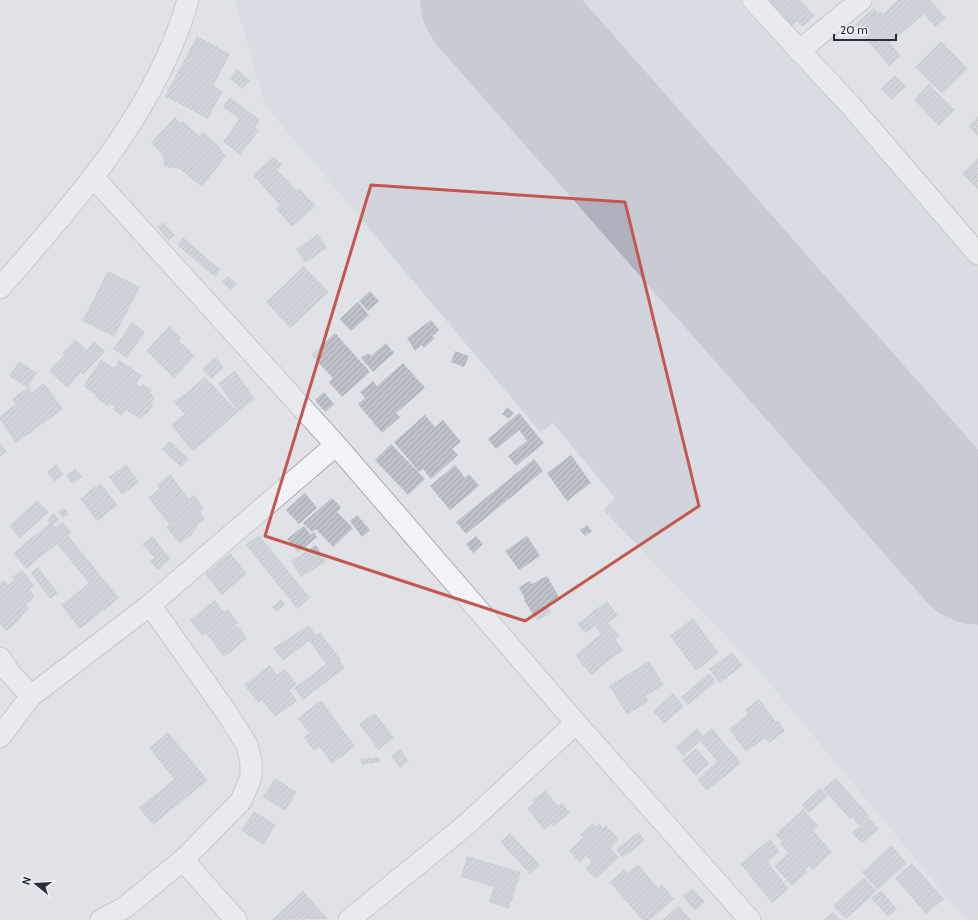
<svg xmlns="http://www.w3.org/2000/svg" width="978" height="920" font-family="Cabin,sans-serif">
	<defs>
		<pattern id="building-hatch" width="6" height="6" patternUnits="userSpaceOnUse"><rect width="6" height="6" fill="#bec0ca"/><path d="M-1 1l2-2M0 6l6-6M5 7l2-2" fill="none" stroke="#a3a5af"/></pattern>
	</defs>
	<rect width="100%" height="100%" fill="#e0e2e8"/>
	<path fill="#d2d4dd" d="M235,0H740L978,262V920H966L757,668L603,510L615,498L553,423L541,433L265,105Z"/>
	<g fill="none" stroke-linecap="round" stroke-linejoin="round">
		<path stroke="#aeb0bc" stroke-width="139" d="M490,0L978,555"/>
	</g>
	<path fill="url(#building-hatch)" d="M768,0H800L815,16L802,27L797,21L792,26Z
		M898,0H931L946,18L935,27L924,14L890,43L901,56L889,66L854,25L874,8L878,13L880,11L883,14Z
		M197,36L230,54L213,86L223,91L208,119L165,96Z
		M941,41L968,69L942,94L915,67Z
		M237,69L250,80L242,89L230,78Z
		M895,75L906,86L892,100L881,89Z
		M929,84L955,110L939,126L914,100Z
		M230,97L260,120L255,128L259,130L240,155L223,142L239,119L223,107Z
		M978,116V136L968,126Z
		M175,117L181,123L183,121L199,136L203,132L220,147V149L226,156L202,187L180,169L165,167L162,154L151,143Z
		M274,156L282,165L277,170L296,190L299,188L316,206L292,227L276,209L280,206L253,175Z
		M978,158V189L962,174Z
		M163,222L175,235L169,241L157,227Z
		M318,234L327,248L305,263L296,249Z
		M183,237L221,270L215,277L177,245Z
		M304,266L329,292L290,328L266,302Z
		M108,271L140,287L114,337L82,321Z
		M228,276L237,284L231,290L222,282Z
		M370,291L379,301L368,311L359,301Z
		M358,302L369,315L351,331L340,319Z
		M431,320L439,330L432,336L435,338L424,348L422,345L415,351L407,338Z
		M132,322L145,332L127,358L113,349Z
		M169,326L181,338L179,341L195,356L174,378L146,351Z
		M335,333L370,372L342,397L329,382L333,378L311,355Z
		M75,339L87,350L94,341L105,351L83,375L81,373L67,388L49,371L64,355L62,353Z
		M386,343L394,353L373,372L361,358L368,353L371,356Z
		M455,351L469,356L464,367L451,362Z
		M215,357L224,367L211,379L202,369Z
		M101,360L114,368L119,360L142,375L136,384L141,387L143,384L152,390L150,393L155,397L151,403L153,405L146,415L144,414L140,419L126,410L122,416L113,410L115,407L110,404L108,407L95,397L96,395L83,386Z
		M19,361L37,373L27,388L9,376Z
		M403,363L425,388L396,413L400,417L382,433L358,404L365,398L360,392L373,381L377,386Z
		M235,371L255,399L238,412L218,383Z
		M205,377L238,412L193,452L171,425L184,414L174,402Z
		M44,383L63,409L16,443L0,420V416L16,404L12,399L29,387L32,392Z
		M324,392L334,404L325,412L315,400Z
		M507,407L514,413L509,419L502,414Z
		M519,413L544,443L516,466L508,456L527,441L519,430L496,449L488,439Z
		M425,415L435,427L443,420L461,442L452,449L458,455L431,479L423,469L419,472L394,442Z
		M170,441L189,459L181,467L162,449Z
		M0,443L7,452L0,457Z
		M391,444L425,479L408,495L375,460Z
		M571,455L591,483L567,501L547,473Z
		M534,459L543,471L466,534L456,522Z
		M56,464L64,474L55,482L47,472Z
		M126,464L139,482L122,495L109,477Z
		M455,465L465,478L469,474L479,486L450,510L430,486Z
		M75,468L82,477L73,484L66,476Z
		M170,474L189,499L194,495L204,508L200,512L205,519L196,526L197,528L192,533L193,534L180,544L166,527L169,524L148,498L159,489L157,485Z
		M100,483L118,505L97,521L80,499Z
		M305,493L317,508L299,524L286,510Z
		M332,498L341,507L337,512L353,528L333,547L316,529L312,532L303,523Z
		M37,500L49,512L20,538L9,526Z
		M64,507L69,514L63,518L58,512Z
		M54,513L59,520L53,524L55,527L62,521L71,532L68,535L119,598L80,629L61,605L89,583L57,544L26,569L13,553L50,523L47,519Z
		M357,515L370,530L362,537L350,521Z
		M587,525L592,531L585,536L580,530Z
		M304,526L311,535L314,532L317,537L298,553L287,539Z
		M259,535L310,598L297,609L246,545Z
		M152,536L171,559L158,570L150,561L154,558L142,544Z
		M476,536L483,544L473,553L466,544Z
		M527,536L540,556L519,570L505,551Z
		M316,545L326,562L301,577L291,561Z
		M230,553L247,574L222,595L205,574Z
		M38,567L58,593L50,599L31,573Z
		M22,570L34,586L30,589L35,597L26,604L29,609L20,617L22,618L6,631L0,624V583L4,580L8,585L14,580L12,577Z
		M547,576L560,599L547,606L551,613L537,621L524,600L525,599L519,587L530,581L532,584Z
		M281,599L285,604L276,612L272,607Z
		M215,600L224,612L228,609L238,623L235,625L238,628L240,627L247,639L224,657L206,633L202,636L190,620Z
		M607,601L618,616L608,623L620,636L615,639L623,650L591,675L575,655L601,634L595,626L585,633L577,624Z
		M693,618L719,653L696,671L670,636Z
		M309,625L316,635L320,632L341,660L340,661L345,668L303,700L294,688L326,664L309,641L283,661L273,648Z
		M732,652L743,666L719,683L709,669Z
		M649,661L664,685L646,696L649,701L627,715L609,686Z
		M270,665L277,675L285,669L297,684L289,690L297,701L275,717L262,700L258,703L244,685Z
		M709,673L716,682L688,705L681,697Z
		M673,693L684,707L664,724L653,711Z
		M759,699L776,722L778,721L785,731L769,743L765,738L746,752L729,729L748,714L745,710Z
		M321,700L355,746L332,764L319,747L314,751L304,737L309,733L298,718Z
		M375,713L394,738L378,750L359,724Z
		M697,728L703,736L698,740L700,742L683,756L675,747Z
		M712,728L741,763L707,791L697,779L717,761L699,740Z
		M168,732L208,780L153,825L139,808L174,779L149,748Z
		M696,748L710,764L696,776L682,760Z
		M400,749L409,761L400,768L391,756Z
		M379,757L380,762L361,765V759Z
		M275,778L297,792L285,811L263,797Z
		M836,778L870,816L859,826L852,817L850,819L823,789Z
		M820,788L828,796L809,813L802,805Z
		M545,790L558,806L562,803L570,813L554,826L552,824L544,830L527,808L534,803L532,801Z
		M803,809L818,826L813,830L832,852L813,870L809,866L805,870L807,872L792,886L774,866L788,853L780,844L782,842L775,834Z
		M254,811L276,825L263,845L241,830Z
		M869,818L879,829L862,844L852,833Z
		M593,823L596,826L599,824L603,828L606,825L619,839L610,848L619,857L596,879L585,868L592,862L586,856L580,863L569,851L583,837L580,835Z
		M639,832L645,841L622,858L616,849Z
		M510,833L540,865L530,874L500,842Z
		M770,839L780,851L768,862L789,889L772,903L740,864Z
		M891,845L907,863L878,890L862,872Z
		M467,856L521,872L509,909L489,902L494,887L461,877Z
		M912,863L944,899L926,914L895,878Z
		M638,864L658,888L662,884L674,899L650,920H642L610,882L625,869L628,873Z
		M864,877L877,891L846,919L833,906Z
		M692,888L705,902L695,911L682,896Z
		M881,890L897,909L888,917L871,898Z
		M303,891L328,919L272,920Z
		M679,906L691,920H662Z
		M833,912L840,920H824Z"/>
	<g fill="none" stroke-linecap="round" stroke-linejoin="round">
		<defs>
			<path id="minor" d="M753,0L851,106L978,254
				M799,51L861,0
				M93,177L336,445L576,723L750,920
				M0,288C75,201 156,113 188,0
				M0,658L9,672L31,696
				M0,737L31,696L150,605L336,445
				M183,860L236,920
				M101,920L124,908L183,860L241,801L251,777V762L247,745L227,713L150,605
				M349,920L466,825L576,723"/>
		</defs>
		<use href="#minor" stroke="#a9acb5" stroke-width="23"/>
		<use href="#minor" stroke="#f3f3f7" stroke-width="21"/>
	</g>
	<path d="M0 0H978V920H0ZM371,185L625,202L699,506L525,621L265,536Z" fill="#e0e2e8" fill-opacity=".55" fill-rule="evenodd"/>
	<path fill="none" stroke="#c4574e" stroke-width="3" stroke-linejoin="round" d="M371,185L625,202L699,506L525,621L265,536Z"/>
	<g transform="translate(36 884) rotate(288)" stroke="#f0f1f6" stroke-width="3" paint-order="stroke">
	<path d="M0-3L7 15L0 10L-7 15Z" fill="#2a2d3e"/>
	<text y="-6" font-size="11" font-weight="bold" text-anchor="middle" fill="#2a2d3e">N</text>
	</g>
	<path d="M834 34v6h62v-6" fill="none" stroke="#2a2d3e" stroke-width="2"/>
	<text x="840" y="34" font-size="12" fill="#2a2d3e" stroke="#f0f1f6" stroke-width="3" paint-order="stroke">20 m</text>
</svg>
